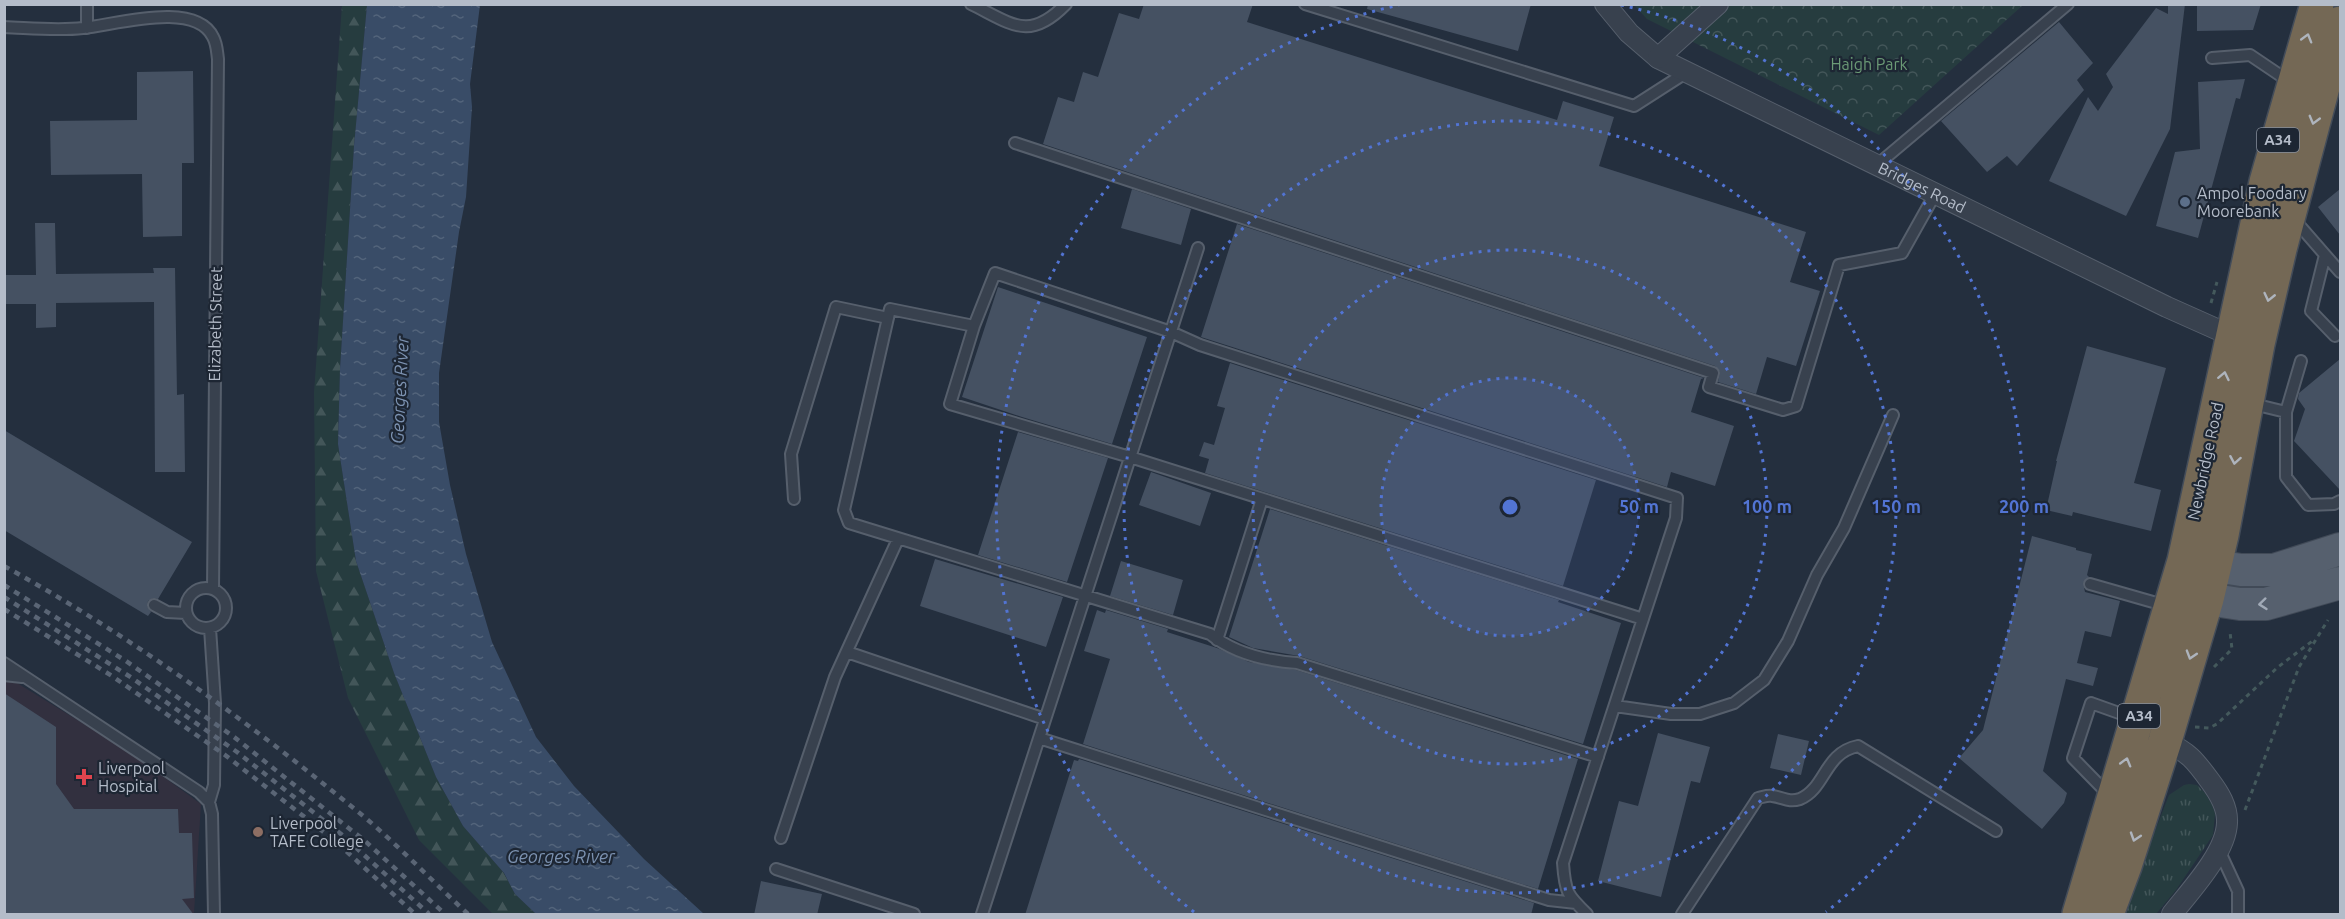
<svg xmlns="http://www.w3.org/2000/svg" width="2345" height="919" font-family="Ubuntu,sans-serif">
	<defs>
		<pattern id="grass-tufts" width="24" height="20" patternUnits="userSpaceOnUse" patternTransform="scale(1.5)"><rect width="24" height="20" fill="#263c3f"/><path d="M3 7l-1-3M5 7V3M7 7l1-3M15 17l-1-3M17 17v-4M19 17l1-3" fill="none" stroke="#435659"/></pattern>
		<pattern id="forest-firs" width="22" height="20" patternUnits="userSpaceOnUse" patternTransform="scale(1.5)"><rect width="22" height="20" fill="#263c3f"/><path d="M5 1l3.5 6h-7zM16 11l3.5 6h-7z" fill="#435659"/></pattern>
		<pattern id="park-crowns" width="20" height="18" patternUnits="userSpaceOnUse" patternTransform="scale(1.5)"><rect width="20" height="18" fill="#263c3f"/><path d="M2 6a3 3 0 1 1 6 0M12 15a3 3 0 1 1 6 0" fill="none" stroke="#435659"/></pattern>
		<pattern id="water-ripples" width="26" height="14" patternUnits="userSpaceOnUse" patternTransform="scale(1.5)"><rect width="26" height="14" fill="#394c67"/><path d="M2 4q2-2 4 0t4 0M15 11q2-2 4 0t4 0" fill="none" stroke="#53647b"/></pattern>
	</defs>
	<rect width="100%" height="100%" fill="#242f3e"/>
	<path fill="#32303f" d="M4,675L128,751L201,804L194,914H5Z"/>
	<path fill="url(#grass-tufts)" d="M2189,784L2197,785L2205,793L2212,805L2215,814L2213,835L2176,890L2156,914H2123L2169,795L2184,785Z"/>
	<path fill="url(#forest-firs)" d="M342,5H367L354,146L340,369L338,444L356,561L394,673L436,777L463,826L504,873L515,894L536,914H493L419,840L348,698L316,571L314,393Z"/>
	<path fill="url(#park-crowns)" d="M1634,5H2023L1879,135L1647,19Z"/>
	<path fill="url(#water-ripples)" d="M367,5H480L470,84L472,107L466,197L459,232L439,373V422L450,485L466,554L492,642L536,737L574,786L644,859L704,914H536L515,894L504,873L463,826L436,777L394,673L356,561L338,444L340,369L354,146Z"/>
	<path fill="#455162" d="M1144,4H1253L1247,22L1557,120L1563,101L1614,117L1599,166L1806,232L1790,282L1820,291L1796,366L1767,357L1756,394L1718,382L1720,372L1715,366L1043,144L1058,97L1074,102L1083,72L1098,77L1119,13L1139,19Z
		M1368,4H1531L1518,51L1367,9Z
		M2168,4H2185L2170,129L2126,216L2049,181L2088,97L2098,111L2113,87L2106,74L2156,8L2168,14Z
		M2197,4H2261L2253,30L2197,31Z
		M2059,22L2093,63L2077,80L2084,90L2017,166L2007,156L1987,172L1941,121Z
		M193,71L194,163H182V236L143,237L142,174L51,175L50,121L137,120V72Z
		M2245,79L2240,99L2236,98L2198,238L2156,226L2175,152L2200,149L2198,82Z
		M1132,189L1191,209L1181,245L1121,228Z
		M2340,189V235L2318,207Z
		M35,223H55L56,274L154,273L153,268H175L177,395L184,394L185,472H155L154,302L56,303V327L36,328V304H4V275H36Z
		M1237,224L1704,378L1701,379L1691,412L1734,426L1715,486L1671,472L1667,487L1201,337Z
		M998,287L1147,337L1112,444L1022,417L962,397Z
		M2087,346L2166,368L2134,483L2161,490L2151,531L2073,512L2072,516L2046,510L2057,461H2056Z
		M2340,359V490L2294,441L2305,409L2298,399L2299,393Z
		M1230,363L1596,480L1563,586L1205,473L1209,459L1199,456L1204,442L1214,445L1225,408L1217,406Z
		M4,430L192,542L158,599L153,598L148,601L147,606L151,612L148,616L4,530Z
		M1018,432L1108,458L1067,582L978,555Z
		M1151,472L1211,493L1200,526L1139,505Z
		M1270,509L1559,600L1558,602L1621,623L1583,744L1299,656L1253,648L1229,637Z
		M2032,536L2076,548V550L2092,554L2087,575L2089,577L2083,583L2085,592L2120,601L2111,637L2085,631L2077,663L2098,668L2093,686L2066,679L2043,771L2067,793L2064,803L2042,829L1959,758L1983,730Z
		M935,559L1063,597L1046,647L920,606Z
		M1121,561L1183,580L1173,615L1110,596Z
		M1097,610L1105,613L1106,610L1168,629L1167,632L1217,648L1249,662L1296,670L1578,759L1538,889L1083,744L1110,659L1084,651Z
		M4,693L56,727V784L74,809H178L179,833H192L194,898L182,899L194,915H4Z
		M1658,733L1710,747L1700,783L1691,781L1661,897L1598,881L1619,801L1638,806Z
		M1778,734L1809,741L1801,775L1770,768Z
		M1079,759L1534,903L1531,915H1025L1074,760L1078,761Z
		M761,881L822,894L817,915H754Z"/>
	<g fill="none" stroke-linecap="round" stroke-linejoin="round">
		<defs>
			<path id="lane" d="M87,4V28
				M971,4C1012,24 1029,42 1066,4
				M1305,4L1634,106L1687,72
				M4,27C30,28 57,31 83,28C115,25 195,0 213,37C217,44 217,52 218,59L213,589
				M2212,58L2250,55L2290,82
				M1015,143L1713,373L1709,387L1783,410L1796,406L1839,265L1902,253L1935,194
				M1877,165L2068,4
				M2293,218L2340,272
				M2325,255L2311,311L2335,336
				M974,326L890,309L844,510L849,523L1210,634C1234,653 1267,661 1297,663L1598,757
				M2301,361L2286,412V477L2308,505L2334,504L2340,501
				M2249,403L2286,412
				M794,499L791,454L836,307L888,318
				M2090,584L2167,606
				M186 608a20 20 0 1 1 40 0a20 20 0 1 1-40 0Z
				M154,605L167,612L186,613
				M1217,640L1262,499
				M847,652L1045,719
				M4,663L199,792L209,802L212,814L214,914
				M4,675L22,677
				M1615,706L1671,714H1700L1734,703L1764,680L1788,641L1817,575L1844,528L1893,415
				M1039,738L1549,900L1576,903
				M2110,796L2073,758L2091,703L2133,718
				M209,802L214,785L215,703L210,628
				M781,838L835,677L898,539
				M2219,850L2238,891V914
				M776,869L914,914
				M982,914L1198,248
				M1587,914C1567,895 1565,892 1563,863L1676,518L1677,498L1200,345L1171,332L995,273L974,326L950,404L1130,457L1643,619
				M1682,914L1758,798C1763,797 1768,795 1772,796C1783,797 1788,803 1800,799C1826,788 1824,753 1858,746L1996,831"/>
			<g id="street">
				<path id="s1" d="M1605,4L1629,33L1658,58L2167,307L2241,340"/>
				<path d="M1658,58L1718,4"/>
				<path d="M2165,741C2189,753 2194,759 2210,781C2219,793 2228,807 2227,823C2226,853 2190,891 2172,914"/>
			</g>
			<path id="primary" d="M2215,566L2241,570H2274L2340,549
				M2207,599L2240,604H2266L2340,583"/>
			<path id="highway" d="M2079,914L2184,561L2266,182L2317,4
				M2107,914L2125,866L2165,741L2207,599L2222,535L2258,344L2280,249L2340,23"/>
		</defs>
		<use href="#lane" stroke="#565f6c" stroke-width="14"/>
		<use href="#street" stroke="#565f6c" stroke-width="22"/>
		<use href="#primary" stroke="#414a57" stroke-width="34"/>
		<use href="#highway" stroke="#434c59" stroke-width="36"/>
		<path stroke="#44595c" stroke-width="3" stroke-dasharray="4.5 4.5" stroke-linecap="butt" d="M2211,303L2217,282
			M2214,667L2232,649L2230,632
			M2195,727L2209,728L2217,724L2278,667L2315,639
			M2245,810L2299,667L2328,620"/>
		<use href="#lane" stroke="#38414e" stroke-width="10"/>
		<use href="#street" stroke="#38414e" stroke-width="20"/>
		<use href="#primary" stroke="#56606e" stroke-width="32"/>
		<use href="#highway" stroke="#746855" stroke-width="33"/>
		<path stroke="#5a6575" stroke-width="4.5" stroke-dasharray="6 6" stroke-linecap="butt" d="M4,566C131,636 250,723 362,815C399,846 433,882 468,914
			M4,585L126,661L234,737L365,841L445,914
			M4,597L132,678L237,752L341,834L429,914
			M4,609L112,676L225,755L334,840L415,914"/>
	</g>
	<defs><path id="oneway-chevron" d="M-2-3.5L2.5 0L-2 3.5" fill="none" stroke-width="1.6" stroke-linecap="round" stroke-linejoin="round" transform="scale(1.5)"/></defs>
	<g stroke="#aeb4bd">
		<use href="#oneway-chevron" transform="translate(2307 38) rotate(-74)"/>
		<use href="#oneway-chevron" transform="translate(2314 120) rotate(105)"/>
		<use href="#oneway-chevron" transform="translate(2269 297) rotate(103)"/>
		<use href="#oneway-chevron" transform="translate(2224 376) rotate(-78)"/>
		<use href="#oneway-chevron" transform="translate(2235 460) rotate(100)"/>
		<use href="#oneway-chevron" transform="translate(2191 655) rotate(107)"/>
		<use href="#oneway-chevron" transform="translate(2126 762) rotate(-74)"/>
		<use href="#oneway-chevron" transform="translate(2135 837) rotate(108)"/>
	</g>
	<use stroke="#a1aab7" href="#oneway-chevron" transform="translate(2263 604) rotate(174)"/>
	<circle cx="1510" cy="507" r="129" fill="#5274d3" fill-opacity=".12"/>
	<g fill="none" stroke="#5274d3" stroke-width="3" stroke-dasharray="3 6">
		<circle cx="1510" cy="507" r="129"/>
		<circle cx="1510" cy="507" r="257"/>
		<circle cx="1510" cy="507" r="386"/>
		<path d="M1194 912A514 514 0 0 1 1399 5M1621 5A514 514 0 0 1 1826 912"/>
	</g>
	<circle fill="#5c6f8a" stroke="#1d2633" stroke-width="2" cx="2185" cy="202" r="6"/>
	<path fill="#e0444e" stroke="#1d2633" stroke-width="2" d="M81 768h6v6h6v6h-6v6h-6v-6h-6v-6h6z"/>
	<circle fill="#8d6e63" stroke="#1d2633" stroke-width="2" cx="258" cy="832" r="6"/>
	<g text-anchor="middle" stroke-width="4.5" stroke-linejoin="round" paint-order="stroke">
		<g fill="#1d2633" stroke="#878f9c" stroke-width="1.5">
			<rect x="2257" y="128" width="42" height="24" rx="4.5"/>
			<rect x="2118" y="704" width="42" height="24" rx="4.5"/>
		</g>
		<g font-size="15" font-weight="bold" fill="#b4bcc9">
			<text x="2278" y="145">A34</text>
			<text x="2139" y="721">A34</text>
		</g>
		<g font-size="16" fill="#6b9a76" stroke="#1d2633">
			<text x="1869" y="70">Haigh Park</text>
		</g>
		<g font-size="16" fill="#b4bcc9" stroke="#1d2633">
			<text dy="6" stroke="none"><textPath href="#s1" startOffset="370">Bridges Road</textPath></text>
			<text transform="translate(215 324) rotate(-89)" y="6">Elizabeth Street</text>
			<text transform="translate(2205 461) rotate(-78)" y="6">Newbridge Road</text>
		</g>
		<g font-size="16" fill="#b4bcc9" stroke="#1d2633" text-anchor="start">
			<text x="2197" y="199">Ampol Foodary<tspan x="2197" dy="18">Moorebank</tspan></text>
			<text x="98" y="774">Liverpool<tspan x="98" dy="18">Hospital</tspan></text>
			<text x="270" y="829">Liverpool<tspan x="270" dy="18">TAFE College</tspan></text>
		</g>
		<g font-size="18" font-style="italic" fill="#7c92b1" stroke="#1d2633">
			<text transform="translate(400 390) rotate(-87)" y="6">Georges River</text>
			<text x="561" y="863">Georges River</text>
		</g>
	</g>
	<circle cx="1510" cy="507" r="9" fill="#5274d3" stroke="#1d2633" stroke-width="3"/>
	<g font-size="18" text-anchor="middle" font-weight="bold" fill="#5274d3" stroke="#1d2633" stroke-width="4.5" stroke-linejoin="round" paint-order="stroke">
		<text x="1639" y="513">50 m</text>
		<text x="1767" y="513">100 m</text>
		<text x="1896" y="513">150 m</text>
		<text x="2024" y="513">200 m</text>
	</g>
	<rect width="2345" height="919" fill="none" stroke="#b4bcc9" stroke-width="12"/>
</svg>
